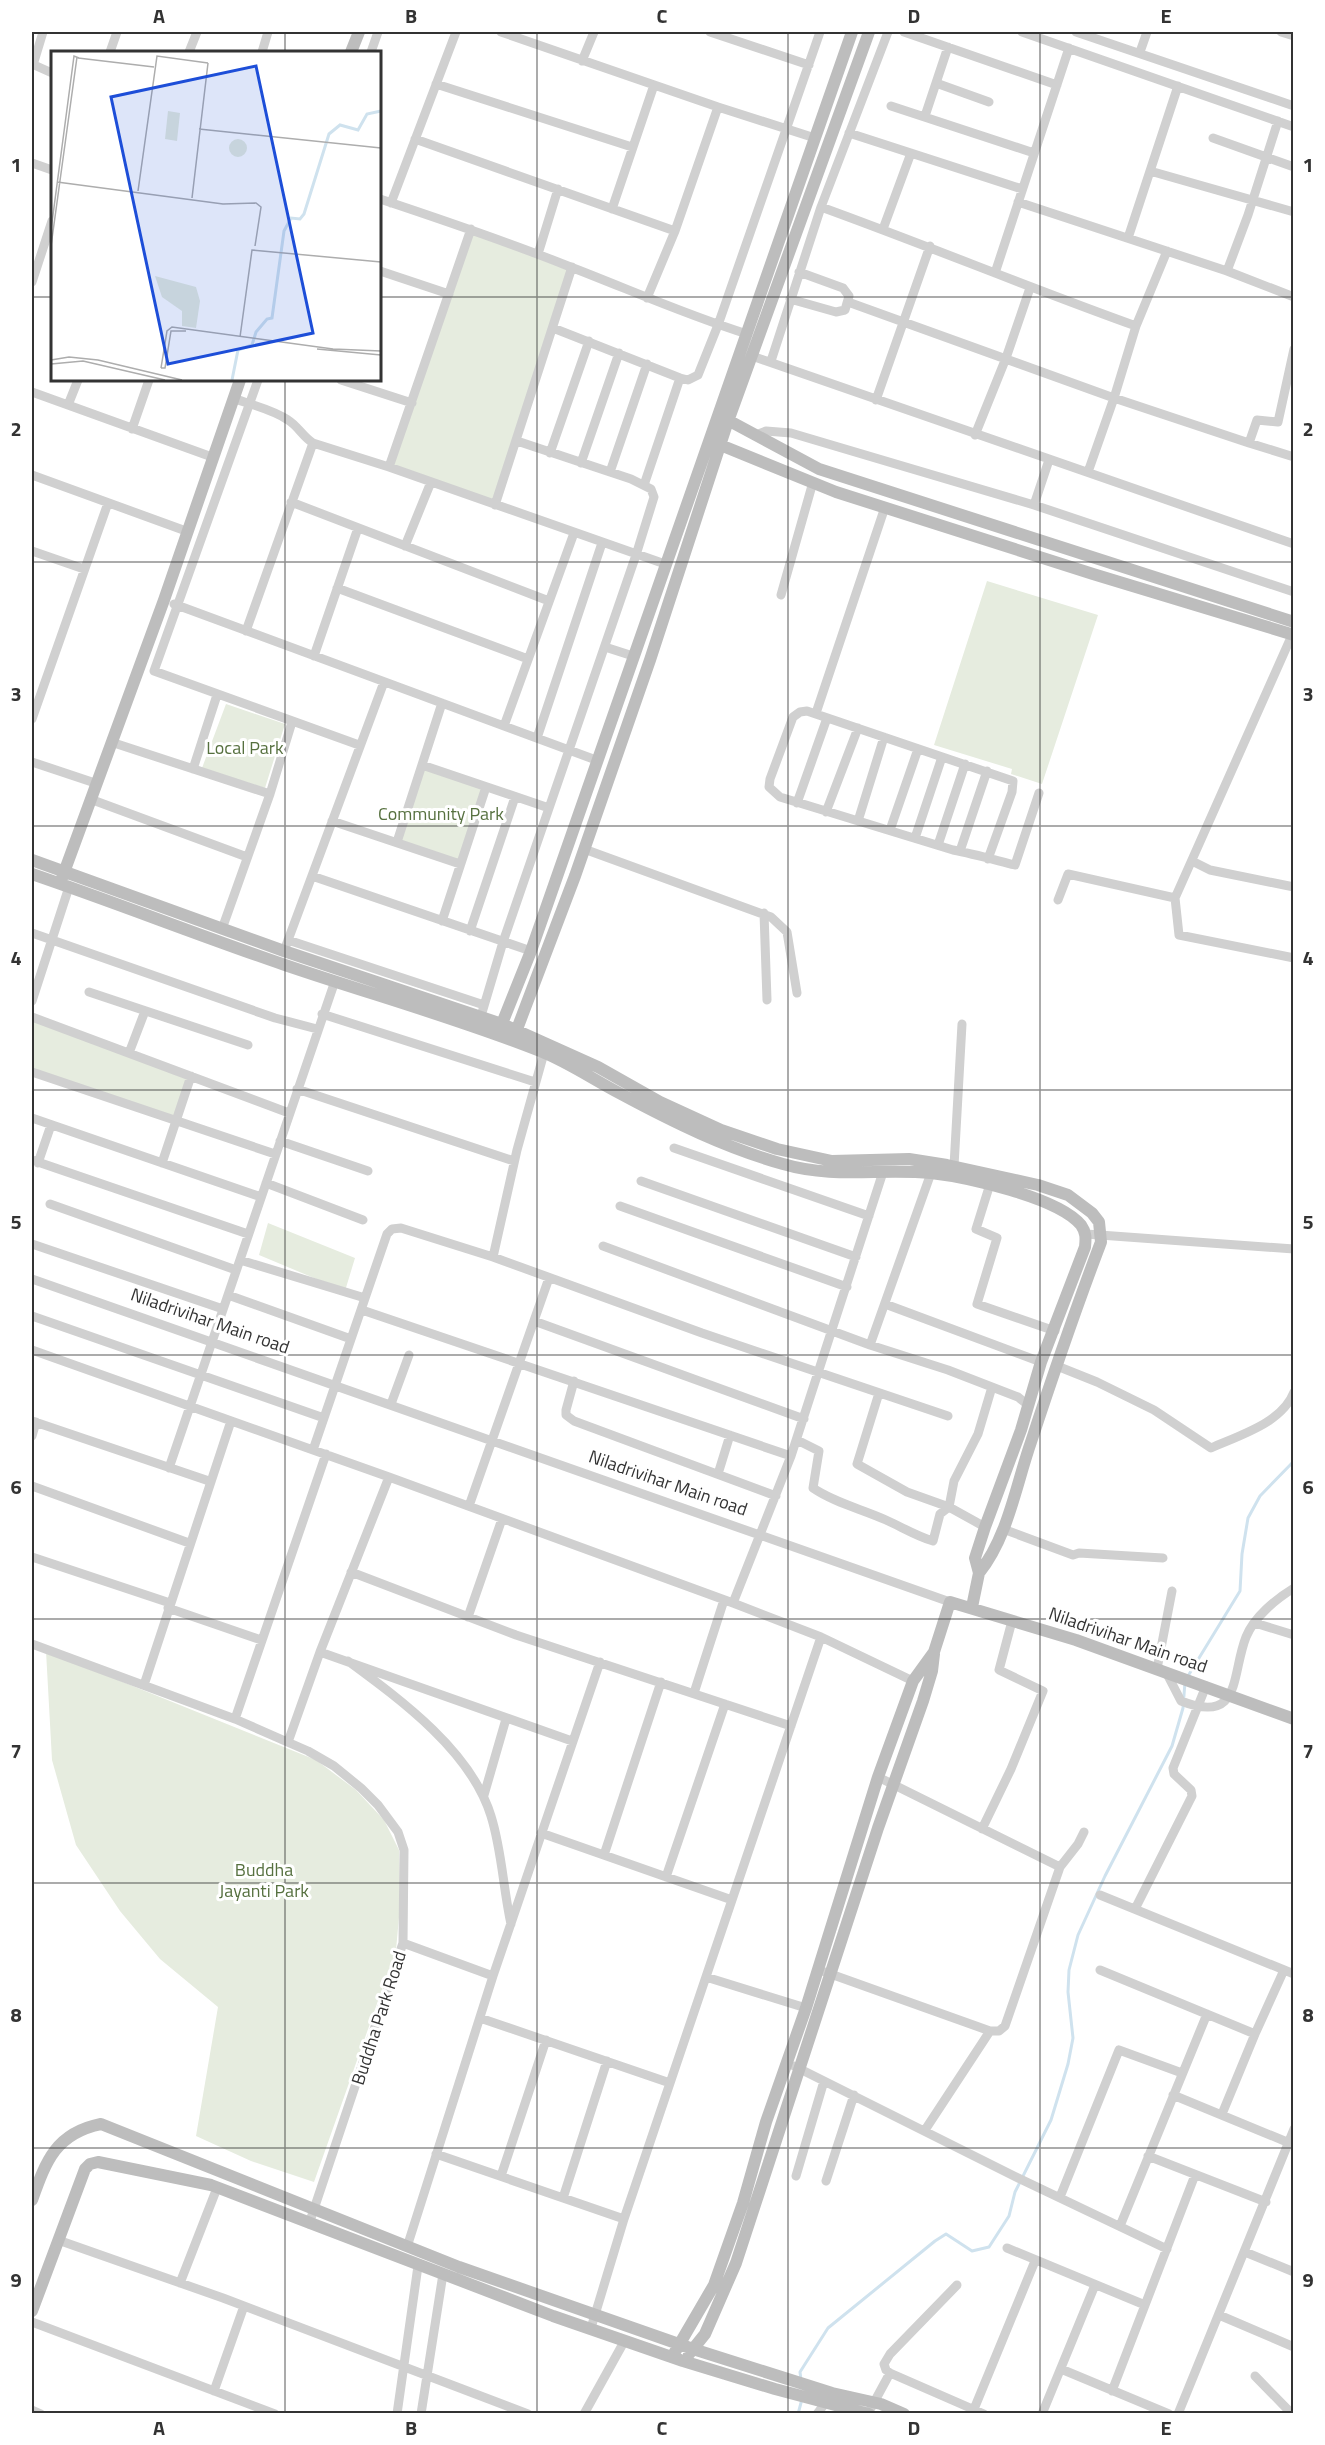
<svg xmlns="http://www.w3.org/2000/svg" width="1325" height="2445" font-family="'Titillium Web',sans-serif">
	<rect width="100%" height="100%" fill="#fff"/>
	<path fill="#e6ecdf" d="M472,231L572,267L495,505L389,467Z
		M987,581L1098,615L1042,784L1011,774L1012,769L934,745Z
		M226,704L285,724L265,788L202,768Z
		M422,765L486,787L460,864L397,842Z
		M32,1017L191,1076L176,1120L32,1072Z
		M268,1223L355,1258L345,1291L259,1255Z
		M46,1651L316,1760L356,1790L384,1820L399,1850L400,1906L396,1950L314,2182L251,2161L196,2136L218,2007L160,1959L120,1911L76,1845L52,1760Z"/>
	<g fill="none" stroke-linecap="round" stroke-linejoin="round">
		<path stroke="#cfe2ee" stroke-width="3" d="M1188,1676L1240,1591L1242,1554L1248,1518L1260,1496L1294,1461
			M801,2380L800,2372L828,2328L935,2241L946,2234L972,2251L989,2247L1009,2216L1015,2192L1051,2120L1068,2064L1073,2038L1068,1992L1069,1970L1078,1935L1105,1876L1172,1746L1183,1708L1185,1682
			M798,2414L802,2399"/>
		<path stroke="#d0d0d0" stroke-width="9" d="M501,32L718,107L815,138
			M710,32L809,65
			M904,32L1057,85
			M1022,32L1294,127
			M1076,32L1294,106
			M1281,32L1294,36
			M110,52L117,32
			M189,52L197,32
			M262,52L268,32
			M371,52L378,32
			M1140,52L1147,32
			M582,61L594,32
			M32,64L52,73
			M33,65L43,32
			M936,83L989,102
			M436,84L632,147
			M891,106L1034,153
			M925,116L948,47
			M849,133L1022,189
			M1213,138L1294,167
			M415,139L675,231
			M32,163L52,170
			M1150,171L1294,212
			M380,199C443,220 506,241 568,266C628,289 686,315 747,334
			M1018,202L1227,271L1294,297
			M391,203L456,32
			M821,207C926,245 1030,288 1136,326
			M612,209L654,85
			M883,229L911,153
			M1128,238L1178,86
			M538,254L558,189
			M380,271L449,294
			M1227,271L1248,215L1278,121
			M995,273L1069,48
			M32,282L52,221
			M647,298L675,231L718,107
			M790,299L836,312L845,310L849,296L843,288L799,272
			M848,302L1114,398L1249,443L1257,420L1278,422L1294,349
			M553,328L680,378L688,380L698,375L718,325L820,32
			M752,356L1294,544
			M771,361L821,207L888,32
			M258,380L154,671L359,745
			M341,380L412,403
			M32,392L212,457
			M233,398C251,405 272,409 288,420C298,426 303,437 313,443L389,467L665,564
			M876,400L930,246
			M68,405L78,380
			M132,429L149,380
			M756,435L766,431L791,433L1034,505L1294,592
			M975,435L1006,358L1030,288
			M1249,443L1294,457
			M550,453L589,341
			M581,463L619,353
			M389,467L471,229
			M610,472L647,364
			M1088,472L1114,398L1136,326L1167,251
			M32,475L186,531
			M644,485L680,378
			M291,502L549,601
			M495,505L572,267
			M1034,505L1049,460
			M405,546L431,482
			M32,551L84,569
			M337,588L528,659
			M781,595L813,482
			M174,604L596,760
			M246,631L313,443
			M1292,635L1175,898L1179,935L1294,958
			M605,647L633,656
			M314,656L358,528
			M816,713L885,507
			M32,719L108,503
			M504,726L574,533
			M537,738L602,543
			M111,742L270,794
			M32,762L95,783
			M422,765L549,808
			M193,769L217,695
			M90,799L247,857
			M797,803L827,718
			M826,812L858,728
			M332,821L460,864
			M858,821L884,737
			M890,830L918,749
			M915,838L942,757
			M397,842L442,703
			M938,845L965,764
			M584,849L771,917L787,932L797,993
			M960,851L987,771
			M988,859L1012,792L1013,781L807,711L800,712L793,717L770,779L769,787L780,797L953,850C974,854 995,860 1015,865L1039,793
			M1192,861L1210,870L1294,887
			M312,876L531,951
			M1058,900L1068,874L1175,898
			M764,913L767,1000
			M442,921L486,787
			M222,929L270,794L292,722
			M470,931L515,797
			M32,933L275,1018L317,1029
			M288,940L484,1005
			M284,951L384,682
			M89,992L248,1045
			M32,1001L69,887
			M322,1014L535,1082
			M481,1016L503,942L636,555L654,497L651,489L631,479L517,441
			M32,1017L289,1113
			M129,1053L145,1011
			M32,1072L275,1154
			M297,1089L514,1161
			M32,1118L261,1197
			M280,1141L368,1171
			M674,1148L869,1216
			M32,1160L248,1234
			M38,1163L51,1125
			M162,1163L191,1076
			M954,1166L962,1024
			M641,1181L856,1257
			M266,1183L363,1220
			M990,1184L976,1229L997,1238L977,1304L1055,1331
			M50,1204L236,1270
			M620,1206L847,1287
			M1086,1234L1294,1249
			M32,1244L223,1309
			M603,1246L870,1345L948,1370L1018,1397L1028,1405
			M493,1257L517,1150L544,1053
			M240,1260L365,1298
			M32,1279L950,1602
			M228,1295L351,1339
			M885,1304L1041,1362
			M362,1310L791,1456
			M32,1316L324,1418
			M534,1321L804,1419
			M870,1345L931,1173
			M32,1350L389,1477L733,1603L821,1637L913,1681
			M1057,1366L1097,1382L1154,1410L1211,1448C1240,1435 1282,1423 1294,1392
			M574,1381L566,1410V1415L574,1421L776,1496
			M879,1393L857,1464L907,1492L949,1507L954,1481L978,1434L992,1387
			M391,1404L409,1355
			M32,1421L209,1481
			M32,1436L36,1422
			M797,1440L819,1451L813,1488C835,1503 862,1509 886,1520C902,1527 916,1536 933,1541L940,1514L949,1507L985,1527
			M313,1450L387,1234L392,1229L401,1228L493,1257L702,1333L948,1416
			M169,1468L335,981
			M718,1474L730,1435
			M32,1486L189,1543
			M469,1506L549,1278
			M1003,1529L1073,1555L1079,1553L1163,1558
			M32,1557L170,1603
			M351,1572L516,1635L791,1726
			M733,1603L791,1456L883,1172
			M168,1608L261,1640
			M468,1617L502,1519
			M1255,1623L1294,1635
			M32,1644L235,1719L308,1751L334,1766L361,1788L378,1805L398,1832L404,1850L403,1943L309,2224
			M320,1652L572,1741
			M348,1661C401,1700 471,1751 491,1816C502,1851 503,1888 511,1924
			M1157,1669L1172,1591
			M1166,1672L1181,1701C1242,1725 1231,1675 1246,1637C1254,1617 1276,1599 1294,1588
			M144,1685L231,1421
			M694,1693L724,1600
			M235,1719L326,1454
			M288,1742L320,1652L389,1477
			M878,1777L1060,1867
			M484,1795L506,1719
			M982,1829L1011,1769L1043,1691L999,1670L1012,1621
			M541,1833L732,1900
			M604,1855L661,1682
			M666,1877L725,1704
			M1100,1895L1294,1974
			M1135,1909L1192,1796L1191,1790L1174,1774L1173,1768L1206,1686
			M403,1943L493,1976
			M1100,1970L1255,2034
			M825,1972L990,2031H999L1005,2026L1060,1867L1078,1844L1084,1832
			M706,1977L806,2008
			M480,2018L670,2083
			M794,2066L1014,2176L1167,2249
			M1173,2095L1287,2142
			M1222,2114L1255,2034L1284,1970
			M925,2130L990,2031
			M436,2154L624,2219
			M1148,2156L1266,2202
			M501,2176L546,2040
			M796,2176L824,2081
			M826,2181L854,2095
			M1060,2197L1119,2050L1182,2073
			M563,2198L607,2061
			M1120,2226L1207,2014
			M58,2240L223,2298L528,2414
			M407,2247L493,1976L600,1662
			M1007,2248L1145,2305
			M1245,2252L1294,2272
			M180,2283L217,2188
			M957,2285L890,2354L884,2364L886,2370L890,2373L984,2414
			M1219,2315L1294,2347
			M32,2322L275,2414
			M591,2328L624,2219L821,1637
			M1061,2369L1169,2414
			M1255,2376L1292,2414
			M214,2391L244,2306
			M1112,2391L1195,2175
			M871,2408L890,2373
			M32,2410L41,2414
			M397,2414L418,2266
			M421,2414L443,2274
			M584,2414L625,2340
			M817,2414L826,2402
			M972,2414L1035,2261
			M1042,2414L1095,2285
			M1178,2414L1294,2129"/>
		<path stroke="#bdbdbd" stroke-width="12" d="M351,52L359,32
			M724,418L819,469L1294,622
			M713,442L836,492L1093,574L1294,635
			M32,860L284,951L502,1024L598,1067L660,1102L721,1130L777,1149L832,1161L909,1159L947,1165L1038,1185L1068,1195L1092,1213L1099,1222L1101,1242C1076,1308 1053,1375 1031,1442C1016,1485 1008,1537 979,1573
			M32,874C117,903 200,936 285,965C370,994 457,1018 540,1051C568,1062 594,1080 621,1094C673,1122 726,1148 783,1164C834,1179 880,1168 931,1173C966,1177 1058,1197 1081,1225C1086,1232 1086,1238 1085,1247L1041,1362L1021,1430L985,1527L975,1558L979,1573L972,1607
			M62,878L164,600L240,380
			M499,1031L531,951L852,32
			M514,1037L575,876L650,660L727,424L869,32
			M32,2200C46,2161 56,2133 101,2124L459,2267L693,2349L832,2393L881,2404L904,2414
			M32,2311L85,2169L90,2164L98,2162L211,2185L553,2316L683,2361L775,2389L869,2414
			M689,2354L705,2334L736,2263L878,1828L923,1701L932,1671L934,1654
			M672,2357L714,2285L743,2203L766,2122L806,2008L878,1777L913,1681L934,1652L950,1602L1076,1640L1294,1719"/>
	</g>
	<path fill="none" stroke="#333" stroke-width="1.5" stroke-opacity="0.55" d="M285,32V52M537,32V2414M788,32V2414M1040,32V2414M32,297H52M380,297H1294M285,380V2414M32,562H1294M32,826H1294M32,1090H1294M32,1355H1294M32,1619H1294M32,1883H1294M32,2148H1294"/>
	<g text-anchor="middle" stroke-width="6" stroke-linejoin="round" paint-order="stroke">
		<g font-size="18" fill="#56703f" stroke="#fff">
			<text x="245" y="754">Local Park</text>
			<text x="441" y="820">Community Park</text>
			<text x="264" y="1876">Buddha<tspan x="264" dy="21">Jayanti Park</tspan></text>
		</g>
		<g font-size="18" fill="#333" stroke="#fff">
			<text transform="translate(210 1321) rotate(19)" y="6">Niladrivihar Main road</text>
			<text transform="translate(668 1483) rotate(19)" y="6">Niladrivihar Main road</text>
			<text transform="translate(1128 1640) rotate(19)" y="6">Niladrivihar Main road</text>
			<text transform="translate(379 2018) rotate(-72)" y="6">Buddha Park Road</text>
		</g>
	</g>
	<g transform="translate(51 51)">
		<rect width="330" height="330" fill="#fff"/>
		<path d="M117,60L129,62L126,90L114,88ZM178 97a9 9 0 1 1 18 0a9 9 0 1 1-18 0ZM104,225L145,236L149,250L145,277L131,275V260L111,246Z" fill="#e6ecdf"/>
		<path fill="none" stroke="#cfe2ee" stroke-width="3" d="M181,329L187,299L201,294L205,281L216,268L221,267L233,180L240,167L249,168L253,163L278,83L289,74L307,79L316,63L330,60"/>
		<path fill="none" stroke="#adadad" stroke-width="1.5" d="M27,7L103,16M148,78L330,97M6,131L172,153L205,152L210,156L204,195M87,140L106,5L157,12M141,147L157,12M0,179L23,5L28,7M0,195L26,6M189,286L201,199L330,211M266,298L330,304M0,309L18,306L47,309L131,329M0,313L32,310L114,329M110,317L116,280L121,276L282,298L330,300M110,317H114L120,280H135"/>
		<path fill="#1d4ed8" fill-opacity="0.15" stroke="#1d4ed8" stroke-width="3" d="M205,15L262,282L117,313L60,46Z"/>
		<rect width="330" height="330" fill="none" stroke="#333" stroke-width="3"/>
	</g>
	<rect width="1325" height="2445" fill="none" stroke="#ffffff" stroke-width="66"/>
	<rect x="33" y="33" width="1259" height="2379" fill="none" stroke="#333" stroke-width="2"/>
	<g font-size="20" text-anchor="middle" font-weight="bold" fill="#333">
		<text x="159" y="23">A</text>
		<text x="411" y="23">B</text>
		<text x="662" y="23">C</text>
		<text x="914" y="23">D</text>
		<text x="1166" y="23">E</text>
		<text x="16" y="172">1</text>
		<text x="1308" y="172">1</text>
		<text x="16" y="436">2</text>
		<text x="1308" y="436">2</text>
		<text x="16" y="701">3</text>
		<text x="1308" y="701">3</text>
		<text x="16" y="965">4</text>
		<text x="1308" y="965">4</text>
		<text x="16" y="1229">5</text>
		<text x="1308" y="1229">5</text>
		<text x="16" y="1494">6</text>
		<text x="1308" y="1494">6</text>
		<text x="16" y="1758">7</text>
		<text x="1308" y="1758">7</text>
		<text x="16" y="2022">8</text>
		<text x="1308" y="2022">8</text>
		<text x="16" y="2287">9</text>
		<text x="1308" y="2287">9</text>
		<text x="159" y="2435">A</text>
		<text x="411" y="2435">B</text>
		<text x="662" y="2435">C</text>
		<text x="914" y="2435">D</text>
		<text x="1166" y="2435">E</text>
	</g>
</svg>
